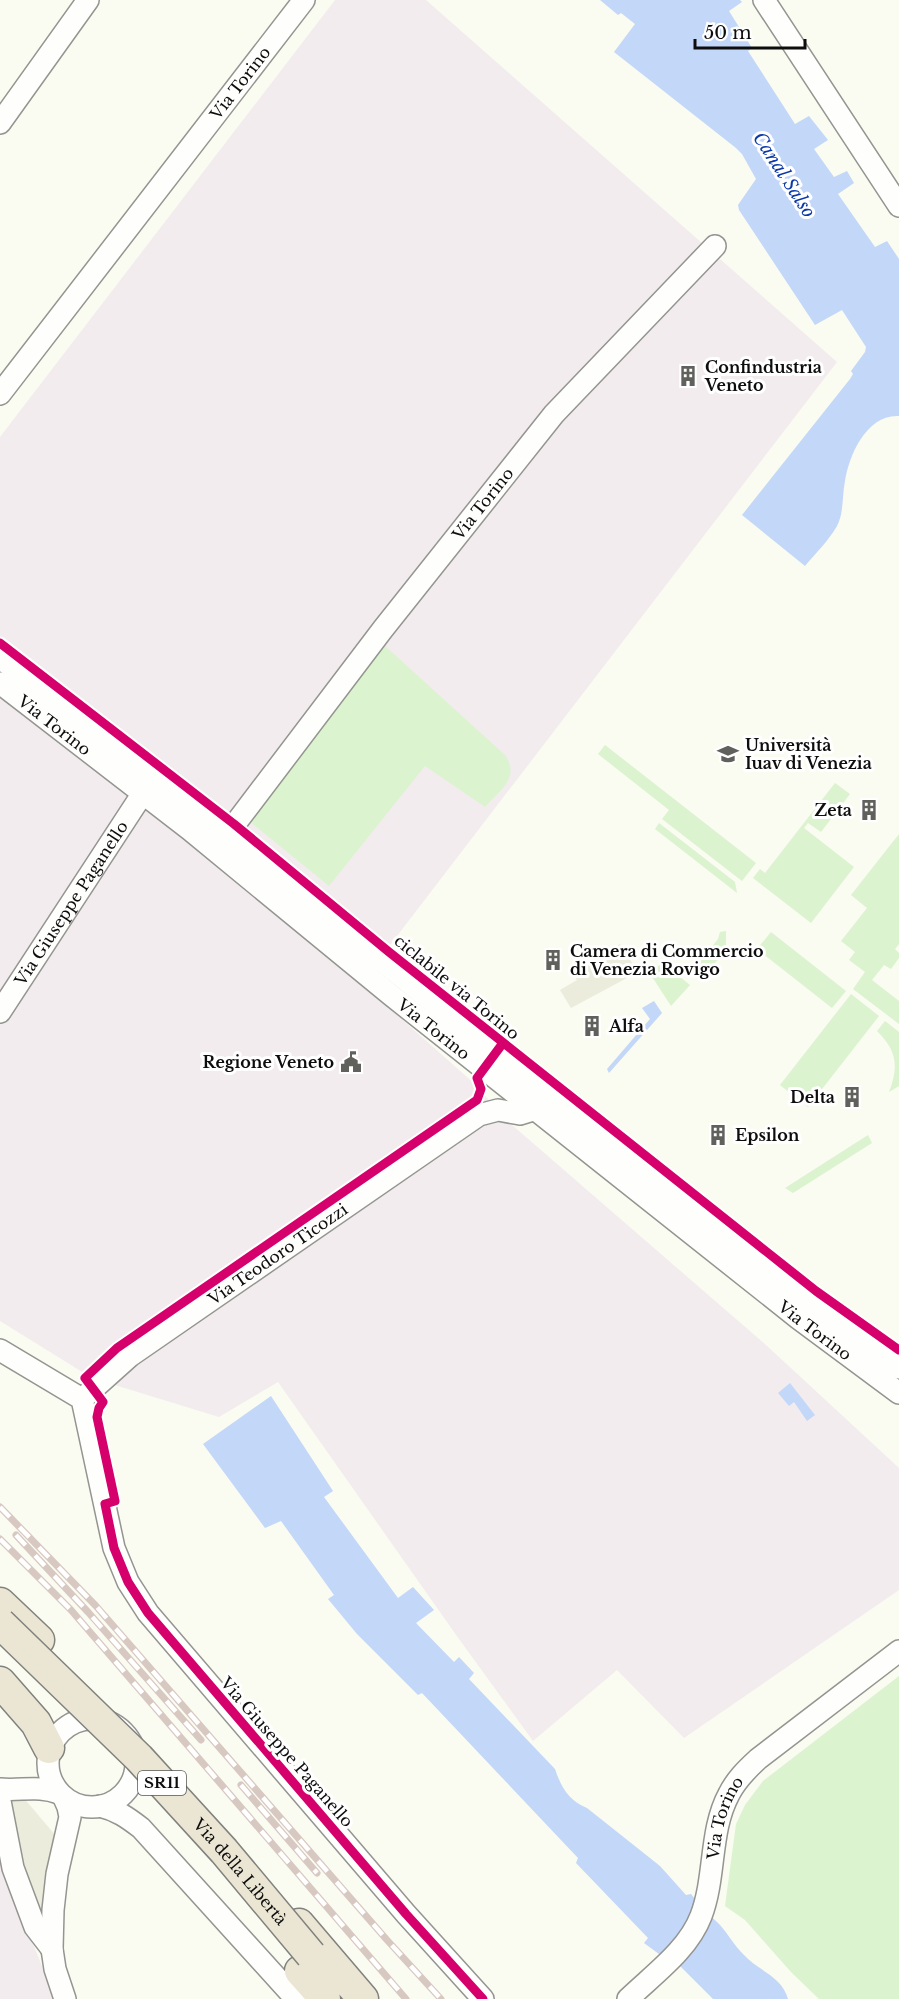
<svg xmlns="http://www.w3.org/2000/svg" width="899" height="1999" font-family="'Libre Baskerville',serif">
	<rect width="100%" height="100%" fill="#fafbf1"/>
	<path fill="#f3ecee" d="M335,0H426L837,362L361,983L476,1085L505,1119L766,1345L899,1468V1590L684,1738L617,1670L533,1741L459,1639L278,1382L219,1417L92,1378L0,1321V437Z
		M0,1858L33,1944L55,1999H0Z"/>
	<path fill="#dbf3cf" d="M384,645L505,755C521,778 499,791 485,807L425,766L329,886L248,820Z
		M605,745L756,863L742,881L662,819L669,810L598,754Z
		M835,783L850,794L821,832L808,823L804,828L854,867L811,923L753,878L760,869L765,873Z
		M659,823L735,882L737,893L655,829Z
		M899,834V944L895,949L899,953V958L891,969L884,965L872,980L899,1001V1024L853,989L865,972L849,960L855,952L841,941L867,908L851,895Z
		M726,931V949L705,976L695,968L718,939L720,932Z
		M771,932L846,991L832,1008L757,949Z
		M663,963L690,985L671,1006L649,972Z
		M851,994L879,1016L808,1107L780,1085Z
		M885,1021L899,1032V1086L889,1092C899,1066 897,1051 877,1031Z
		M868,1135L872,1143L793,1193L785,1188Z
		M899,1676V1999H819L791,1972L745,1920L725,1906L736,1824L745,1805L763,1781Z"/>
	<path fill="#ebecdc" d="M620,944L638,972L571,1008L560,990L577,980L573,974Z
		M3,1796H22L56,1836L44,1921L39,1922Z"/>
	<path fill="#c3d7f8" d="M600,0H740L742,2L729,11L752,48L748,51L795,124L809,116L828,140L814,149L834,177L847,171L854,183L838,194L875,247L887,241L899,259V416C867,414 849,455 845,481C842,495 844,513 837,526C829,540 816,553 805,566L742,515L850,379L853,374L851,371L865,352L866,347L842,310L815,325L739,210L738,205L756,179L742,154L736,148L614,52L635,24L621,13L618,15Z
		M654,1001L662,1013L609,1073L607,1069L650,1019L642,1008Z
		M790,1383L815,1415L807,1421L794,1402L789,1406L778,1393Z
		M271,1396L333,1491L324,1497L398,1598L413,1587L434,1610L416,1623L454,1662L459,1657L474,1673L469,1679L555,1769C561,1787 569,1801 587,1808L660,1866L686,1895L691,1894C700,1906 710,1915 720,1925C728,1934 734,1945 743,1954C758,1971 782,1976 788,1999H713L676,1962L663,1957L644,1943L648,1938L576,1863L578,1858L422,1693L418,1695L357,1634L328,1599L334,1595L281,1521L265,1528L203,1444Z"/>
	<g fill="none" stroke-linecap="round" stroke-linejoin="round">
		<defs>
			<g id="minor">
				<path d="M764,0L899,206"/>
				<path d="M0,123L88,0"/>
				<path id="s1" d="M0,394L304,0"/>
				<path d="M0,658C205,817 405,981 608,1142C704,1218 799,1296 899,1368"/>
				<path id="s2" d="M0,683L189,829L391,995L798,1318L899,1393"/>
				<path id="s3" d="M226,836L383,629L554,414L715,246"/>
				<path id="s4" d="M0,1012L143,793"/>
				<path d="M0,1350L82,1399L114,1548L128,1582L148,1613L406,1914L483,1999"/>
				<path id="s5" d="M82,1399L130,1356L479,1115L498,1110L520,1114L536,1109"/>
				<circle cx="92" cy="1763" r="44"/>
				<path d="M0,1789C21,1791 39,1785 59,1793"/>
				<path d="M64,1798L68,1807L70,1817L57,1874L53,1910L52,1949L55,1969L65,1999"/>
				<path d="M0,1801L13,1868L35,1927L52,1949"/>
				<path d="M100,1806C117,1810 128,1818 141,1828L296,1999"/>
				<path id="s6" d="M628,1999C654,1974 688,1950 701,1916C716,1877 709,1831 729,1794C736,1780 746,1770 758,1759L899,1651"/>
			</g>
			<path id="highway" d="M0,1603L39,1640
				M0,1682L36,1723L49,1748
				M299,1924L363,1999
				M300,1971L325,1999"/>
		</defs>
		<use href="#minor" stroke="#949490" stroke-width="24"/>
		<use href="#highway" stroke="#81817d" stroke-width="33"/>
		<use href="#minor" stroke="#fefefd" stroke-width="21"/>
		<use href="#highway" stroke="#ebe5d3" stroke-width="30"/>
		<defs>
			<path id="rail" d="M0,1507L96,1606L387,1940L441,1999
				M16,1535L88,1612L201,1740
				M0,1539L71,1610L406,1999
				M241,1785L317,1873"/>
		</defs>
		<use href="#rail" stroke="#d8c8c2" stroke-width="7"/>
		<use href="#rail" stroke="#fff" stroke-width="4.5" stroke-dasharray="14" stroke-linecap="butt"/>
		<defs>
			<g id="highway-bridge">
				<path id="s7" d="M0,1623L139,1758L224,1851L311,1955"/>
			</g>
		</defs>
		<use href="#highway-bridge" stroke="#81817d" stroke-width="33" stroke-linecap="butt"/>
		<use href="#highway-bridge" stroke="#ebe5d3" stroke-width="30"/>
		<defs>
			<path id="cycleway" d="M0,643L234,824L389,952L816,1291L899,1350
				M483,1999L406,1914L148,1613L128,1582L114,1548L105,1504L115,1501L97,1417L99,1408L103,1402L85,1378L117,1348L477,1100L481,1089L477,1078L503,1043"/>
		</defs>
		<use href="#cycleway" stroke="#fff" stroke-width="13"/>
		<use href="#cycleway" stroke="#d6006c" stroke-width="9"/>
	</g>
	<defs>
		<symbol id="building-bare" viewBox="-9 -9 18 18"><path d="M-4-6H4V6H1V3H-1V6H-4ZM-2.5-4.3h1.7v1.8h-1.7ZM.8-4.3h1.7v1.8H.8ZM-2.5-1h1.7V.8h-1.7ZM.8-1h1.7V.8H.8Z" fill="#60605d" stroke="#fff" stroke-width="2.5" paint-order="stroke"/></symbol>
		<symbol id="university-bare" viewBox="-9 -9 18 18"><path d="M0-5L7-2L0 1L-7-2ZM-4 1L0 2.5L4 1V4Q0 6-4 4Z" fill="#60605d" stroke="#fff" stroke-width="2.5" paint-order="stroke"/></symbol>
		<symbol id="civic-bare" viewBox="-9 -9 18 18"><path d="M-.6-6.5H3V-4.5H.6V-3L4-1V1h2V6H-6V1h2V-1L-.6-3ZM-1.2 2.5V6h2.4V2.5Z" fill="#60605d" stroke="#fff" stroke-width="2.5" paint-order="stroke"/></symbol>
	</defs>
	<g fill-rule="evenodd">
		<use href="#building-bare" x="673" y="361" width="30" height="30"/>
		<use href="#university-bare" x="713" y="739" width="30" height="30"/>
		<use href="#building-bare" x="854" y="795" width="30" height="30"/>
		<use href="#building-bare" x="538" y="945" width="30" height="30"/>
		<use href="#building-bare" x="577" y="1011" width="30" height="30"/>
		<use href="#civic-bare" x="336" y="1047" width="30" height="30"/>
		<use href="#building-bare" x="837" y="1082" width="30" height="30"/>
		<use href="#building-bare" x="703" y="1120" width="30" height="30"/>
	</g>
	<g text-anchor="middle" stroke-width="6" stroke-linejoin="round" paint-order="stroke">
		<rect fill="#fff" stroke="#565656" stroke-width="1.5" x="138" y="1771" width="48" height="24" rx="4.5"/>
		<g font-size="15" font-weight="bold" fill="#0d0d0d">
			<text x="162" y="1788">SR11</text>
		</g>
		<g font-size="16" fill="#0d0d0d" stroke="#fff">
			<text dy="6" stroke="none"><textPath href="#s1" startOffset="393">Via Torino</textPath></text>
			<text dy="6" stroke="none"><textPath href="#s3" startOffset="420">Via Torino</textPath></text>
			<text dy="6" stroke="none"><textPath href="#s2" startOffset="69">Via Torino</textPath></text>
			<text dy="6" stroke="none"><textPath href="#s4" startOffset="130">Via Giuseppe Paganello</textPath></text>
			<text transform="translate(457 987) rotate(39)" y="6">ciclabile via Torino</text>
			<text dy="6" stroke="none"><textPath href="#s2" startOffset="555">Via Torino</textPath></text>
			<text dy="6" stroke="none"><textPath href="#s5" startOffset="244">Via Teodoro Ticozzi</textPath></text>
			<text dy="6" stroke="none"><textPath href="#s2" startOffset="1041">Via Torino</textPath></text>
			<text transform="translate(287 1752) rotate(49)" y="6">Via Giuseppe Paganello</text>
			<text dy="6" stroke="none"><textPath href="#s6" startOffset="213">Via Torino</textPath></text>
			<text dy="6" stroke="none"><textPath href="#s7" startOffset="346">Via della Libertà</textPath></text>
		</g>
		<g font-size="16" font-weight="bold" fill="#0d0d0d" stroke="#fff" text-anchor="start">
			<text x="705" y="373">Confindustria<tspan x="705" dy="18">Veneto</tspan></text>
			<text x="745" y="751">Università<tspan x="745" dy="18">Iuav di Venezia</tspan></text>
			<text x="852" y="816" text-anchor="end">Zeta</text>
			<text x="570" y="957">Camera di Commercio<tspan x="570" dy="18">di Venezia Rovigo</tspan></text>
			<text x="609" y="1032">Alfa</text>
			<text x="334" y="1068" text-anchor="end">Regione Veneto</text>
			<text x="835" y="1103" text-anchor="end">Delta</text>
			<text x="735" y="1141">Epsilon</text>
		</g>
		<g font-size="18" font-style="italic" fill="#0c39a9" stroke="#fff">
			<text transform="translate(784 175) rotate(57)" y="6">Canal Salso</text>
		</g>
	</g>
	<path d="M695 39v9h110v-9" fill="none" stroke="#0d0d0d" stroke-width="3"/>
	<text x="704" y="39" font-size="18" fill="#0d0d0d" stroke="#ffffff" stroke-width="4.5" paint-order="stroke">50 m</text>
</svg>
